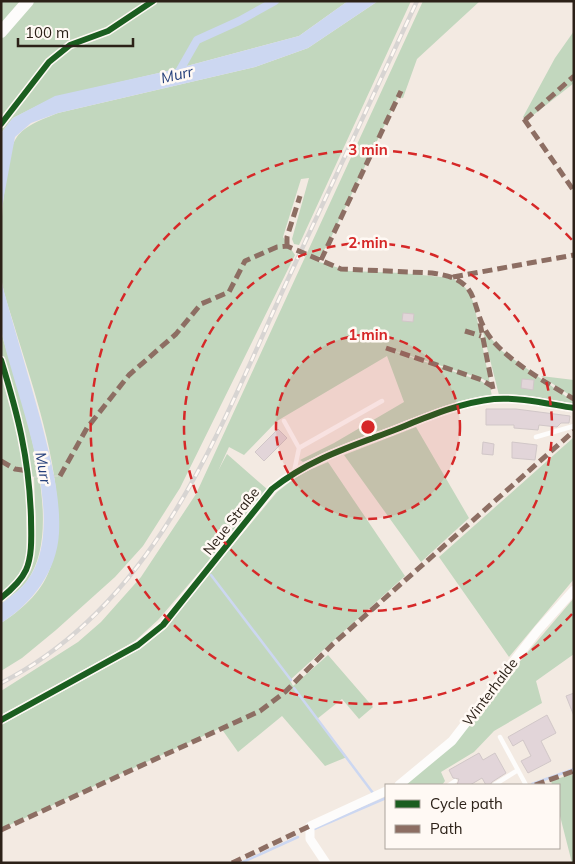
<svg xmlns="http://www.w3.org/2000/svg" width="575" height="864" font-family="Mulish,sans-serif">
	<rect width="100%" height="100%" fill="#f3eae2"/>
	<path fill="#c2d7be" d="M1,1H147L144,3L147,8L156,1H348L299,36L172,70L55,97L13,118L1,133Z
		M378,1H411L299,245L294,244L292,239L309,178L301,179L283,237L295,255L180,488L143,546L115,577L56,630L22,658L1,671V623C20,611 41,593 49,571C76,505 34,392 14,325C10,311 4,296 2,282C0,258 1,212 5,187C13,137 9,132 58,113L255,67L308,48Z
		M423,1H480L417,59L403,98L398,97L327,246L316,261L349,271L402,273L451,278L461,283L469,292L474,304L490,384L483,379L385,348L481,381L490,387L492,396L411,419L303,462L300,460L334,443L404,402L387,356L277,421L244,455L229,447L218,471L227,454L267,489L201,570L158,620L135,641L1,717V691L78,642L101,622L141,577L196,494Z
		M574,31V83L527,120L523,117L555,58Z
		M482,328L502,351L574,402V404L499,395Z
		M1,332C19,394 68,525 27,581C20,590 10,597 1,604V599C44,568 35,524 34,477L26,474L27,556C22,573 15,582 1,593Z
		M541,376L574,380V398Z
		M416,427L469,518L421,562L344,455Z
		M574,437V579L509,657L439,557Z
		M328,462L405,576L290,680L293,686L328,655L373,707L359,719L342,699L317,719L347,757L325,766L282,716L238,752L221,728L1,829V724L166,626L277,492L300,474Z
		M574,598V654L536,681L542,703L494,731L474,752L441,772L445,781L442,785H407V781L439,756Z
		M572,774L574,779V863H572L559,812V785H552L551,781Z"/>
	<path fill="#ccd7f1" d="M348,1H378L308,48L255,67L58,113L31,123L15,137L1,212V133L13,118L55,96L172,70L299,36Z
		M1,281C14,327 28,374 41,421C50,457 61,495 59,533C57,571 32,604 1,623V604C10,597 20,590 27,581C71,523 16,398 2,334C0,318 1,297 1,281Z"/>
	<g fill="none" stroke-linecap="round" stroke-linejoin="round">
		<path stroke="#ccd7f1" stroke-width="2.5" d="M211,575L291,680
			M294,688L373,793
			M532,784L574,769
			M314,829L386,798
			M241,863L298,837"/>
		<path stroke="#ccd7f1" stroke-width="8" d="M177,75L197,40L239,21L275,1"/>
	</g>
	<path fill="#e2d5d9" stroke="#d1c7c8" d="M403,313L414,314L413,322L402,321Z
		M522,379L534,380L533,390L521,388Z
		M486,409H516L570,416L569,423H561L557,427L539,425L538,430L514,428V425H486Z
		M278,429L287,438L264,461L255,452Z
		M483,442L494,444L493,455L482,454Z
		M512,442L537,445L535,460L512,458Z
		M574,693V716L566,696Z
		M547,715L556,733L541,741L551,761L528,773L521,761L531,756L523,740L513,746L508,737Z
		M479,753L483,760L495,753L506,773L492,782L490,785H486L482,778L470,785H457L459,779L453,778L449,770Z"/>
	<g fill="none" stroke-linecap="round" stroke-linejoin="round">
		<path stroke="#dad7d5" stroke-width="1" stroke-dasharray="4 2.5" stroke-linecap="butt" d="M54,476H60
			M34,477H39"/>
		<path stroke="#fdfcfb" stroke-width="4.5" d="M284,421L299,448
			M536,437L574,426
			M294,472L299,448L382,401
			M500,737L526,785
			M449,785L455,781
			M494,785L518,770"/>
		<path stroke="#fdfcfb" stroke-width="9" d="M1,720L138,645L163,625L272,489C308,460 349,447 392,431C425,418 458,403 494,399C520,397 548,404 574,408
			M399,785L452,741L538,630L574,590
			M326,863L310,839V826L386,791"/>
		<path stroke="#fdfcfb" stroke-width="12" d="M1,32L28,1"/>
		<defs>
			<path id="rail" d="M1,683C157,604 220,428 288,279C331,186 374,94 417,1"/>
		</defs>
		<use href="#rail" stroke="#d7d4d2" stroke-width="4.5"/>
		<use href="#rail" stroke="#fff9f4" stroke-width="2.5" stroke-dasharray="8" stroke-linecap="butt"/>
		<path stroke="#8d6e63" stroke-width="5" stroke-dasharray="10 5" stroke-linecap="butt" d="M524,119L574,191
			M525,120L574,76
			M287,246V237L300,196
			M321,260L401,91
			M453,277L574,255
			M480,323L493,389
			M465,331L481,336
			M386,348L482,380L493,387
			M1,461L15,469L29,471
			M60,476L87,428L129,375L176,334L201,304L229,292L245,261L277,247L287,246L341,269L432,273C487,280 466,309 493,341C514,365 547,383 574,399
			M39,477L54,476
			M535,785L574,771
			M1,830L260,711L285,692L333,644L574,431
			M232,863L310,826"/>
		<defs>
			<path id="cycleway" d="M1,124L49,62L70,45L108,31L153,1
				M1,360C18,415 29,458 31,517C31,533 33,554 26,570C21,581 11,590 1,598
				M1,720L138,645L163,625L272,489C308,460 349,447 392,431C425,418 458,403 494,399C520,397 548,404 574,408"/>
		</defs>
		<use href="#cycleway" stroke="#fff9f4" stroke-width="9"/>
		<use href="#cycleway" stroke="#1b5e20" stroke-width="6"/>
	</g>
	<circle cx="368" cy="427" r="92" fill="#d62828" fill-opacity=".12"/>
	<g fill="none" stroke="#d62828" stroke-width="2.5" stroke-dasharray="9 6">
		<circle cx="368" cy="427" r="92"/>
		<circle cx="368" cy="427" r="184"/>
		<path d="M572 614A277 277 0 1 1 572 240"/>
	</g>
	<g text-anchor="middle" stroke-width="5" stroke-linejoin="round" paint-order="stroke">
		<g font-size="14" fill="#2c2118" stroke="#fff9f4">
			<text transform="translate(231 521) rotate(-52)" y="5">Neue Straße</text>
			<text transform="translate(490 692) rotate(-53)" y="5">Winterhalde</text>
		</g>
		<g font-size="15" font-style="italic" fill="#26407b" stroke="#fff9f4">
			<text transform="translate(177 75) rotate(-13)" y="5">Murr</text>
			<text transform="translate(43 468) rotate(80)" y="5">Murr</text>
		</g>
	</g>
	<circle cx="368" cy="427" r="8" fill="#d62828" stroke="#fff9f4" stroke-width="2.5"/>
	<g font-size="15" text-anchor="middle" font-weight="bold" fill="#d62828" stroke="#fff9f4" stroke-width="5" stroke-linejoin="round" paint-order="stroke">
		<text x="368" y="155">3 min</text>
		<text x="368" y="248">2 min</text>
		<text x="368" y="340">1 min</text>
	</g>
	<rect width="575" height="864" fill="none" stroke="#2c2118" stroke-width="5"/>
	<rect x="385" y="784" width="175" height="65" fill="#fff9f4" stroke="#aba39c"/>
	<rect x="395" y="800" width="25" height="8" fill="#1b5e20" stroke="#aba39c"/>
	<text x="430" y="809" font-size="15" fill="#2c2118">Cycle path</text>
	<rect x="395" y="825" width="25" height="8" fill="#8d6e63" stroke="#aba39c"/>
	<text x="430" y="834" font-size="15" fill="#2c2118">Path</text>
	<path d="M18 38v8h115v-8" fill="none" stroke="#2c2118" stroke-width="2.5"/>
	<text x="25" y="38" font-size="15" fill="#2c2118" stroke="#fff9f4" stroke-width="4" paint-order="stroke">100 m</text>
</svg>
